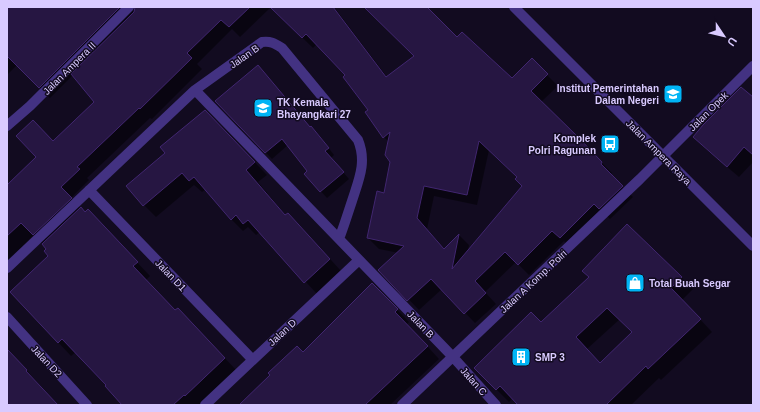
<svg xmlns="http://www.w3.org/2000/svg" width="760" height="412" font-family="Arial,sans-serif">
	<rect width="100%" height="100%" fill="#120b20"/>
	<path fill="#0007" fill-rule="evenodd" d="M7,7H271L240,37L232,29L197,64L202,69L152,119L150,118L87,178L89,180L71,198L81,209L101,224L150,276L146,280L176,312L191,322L237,371L202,405H124L107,385L76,352L71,356L11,292L50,256L47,249L34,235L7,261V187L53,142L96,102L73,75L50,98L17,65L7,75Z
		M271,7H334L387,77L416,56L366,7H425L457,38L512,79L532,60L558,86L541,102L612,173L610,175L633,197L610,219L605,214L571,248L564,241L529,275L516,262L485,292L496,304L475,323L442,289L419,310L380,270L399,253L379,249L368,238L384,194L391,162L389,142L384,137L370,110L347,75L317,44L313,48ZM489,150L518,177L523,186L468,251L469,245L459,235L445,249L427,229L434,196L477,205Z
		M753,99V162L739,177L706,149L694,137Z
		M216,101L310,128L311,127L318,134L334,155L331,158L349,179L327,198L305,174L309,171L288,145L272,159Z
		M217,123L267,175L258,182L286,216L288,214L300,226L342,272L317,294L260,232L256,235L248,227L243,231L231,219L206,189L202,192L194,185L156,217L144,205L128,186Z
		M681,277L693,289L682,300L712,332L661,380L659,378L631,405H520L513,398L509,402L475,368L541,323ZM620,319L634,332L600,364L587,349Z
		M372,284L409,322L407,324L439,359L390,405H240L303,354Z
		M7,349L58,405H7Z"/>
	<path fill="#261642" stroke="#412670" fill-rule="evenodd" d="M7,7H120L39,88L7,56Z
		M135,7H250L229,27L221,20L187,53L192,58L140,109L139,108L77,167L80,169L61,187L72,198L33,235L21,223L7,236V185L36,157L16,136L33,120L53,141L94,102L71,74L134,12Z
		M270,7H333L386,77L414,56L364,7H427L457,37L462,32L512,78L532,58L548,74L531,91L577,136L602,162L601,164L623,186L599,209L594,204L560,238L552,231L518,265L505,252L475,281L486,293L464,314L431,279L407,301L378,270L404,246L367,238L377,191L384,193L390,162L385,155L390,132L383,138L365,112L368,110L343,77L345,75L306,34L302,38ZM479,141L517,177L515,179L522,186L452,269L459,234L444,249L417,218L424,186L467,195Z
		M258,65L310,127L311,126L329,148L325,151L344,172L320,192L304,174L307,171L282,139L265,153L215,101Z
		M741,87L753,97V155L744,147L727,167L693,137L703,125Z
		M205,110L255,162L246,170L285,215L288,213L330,259L304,283L248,220L243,224L236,215L231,220L194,177L189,181L182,173L143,206L126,186L165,153L160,147Z
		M81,207L85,212L88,209L138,262L133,266L175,310L178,308L225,358L185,396L184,395L173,405H122L105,386L106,385L62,339L58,343L10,292L48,256L44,251L46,249L42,244Z
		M627,224L682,277L671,288L701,319L648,369L646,366L606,405H518L500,386L496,390L474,368L531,312L541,322L589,277L582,271ZM607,308L632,332L600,363L576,337Z
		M372,283L398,309L395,312L428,346L365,405H239L270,375L268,373L297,346L303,352Z
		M7,349L27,370L26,371L58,405H7Z"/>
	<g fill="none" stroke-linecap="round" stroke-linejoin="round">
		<path stroke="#433282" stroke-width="10" d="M195,90L453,357L496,405
			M7,126L30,106L129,7
			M89,190L253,360
			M7,268L195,90L262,42C271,41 274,43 282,48L358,140C367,162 359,179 352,201C348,213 344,226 339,239
			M7,317L87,405
			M205,405L359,260
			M402,405L640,179L753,66"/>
		<path stroke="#433282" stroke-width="10" d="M514,7L753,246"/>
	</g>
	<defs>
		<symbol id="university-square" viewBox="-11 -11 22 22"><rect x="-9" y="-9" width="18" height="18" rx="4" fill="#00b4f5" stroke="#120b20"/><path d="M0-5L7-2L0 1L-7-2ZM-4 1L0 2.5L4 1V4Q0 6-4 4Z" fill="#fff"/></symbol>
		<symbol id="school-square" viewBox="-11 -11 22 22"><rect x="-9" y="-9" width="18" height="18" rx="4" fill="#00b4f5" stroke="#120b20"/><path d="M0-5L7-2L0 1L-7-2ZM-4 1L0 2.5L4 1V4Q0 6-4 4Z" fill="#fff"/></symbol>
		<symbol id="bus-square" viewBox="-11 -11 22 22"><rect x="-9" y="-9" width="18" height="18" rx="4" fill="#00b4f5" stroke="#120b20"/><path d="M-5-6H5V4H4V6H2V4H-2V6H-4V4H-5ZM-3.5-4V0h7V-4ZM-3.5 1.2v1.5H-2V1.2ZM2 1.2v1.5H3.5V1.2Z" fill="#fff"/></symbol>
		<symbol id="shop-square" viewBox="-11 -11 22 22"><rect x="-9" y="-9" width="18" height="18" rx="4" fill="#00b4f5" stroke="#120b20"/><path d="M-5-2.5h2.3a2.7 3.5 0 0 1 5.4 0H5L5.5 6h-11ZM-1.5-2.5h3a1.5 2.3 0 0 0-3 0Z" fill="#fff"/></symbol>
		<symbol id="building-square" viewBox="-11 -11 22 22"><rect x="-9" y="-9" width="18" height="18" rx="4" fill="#00b4f5" stroke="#120b20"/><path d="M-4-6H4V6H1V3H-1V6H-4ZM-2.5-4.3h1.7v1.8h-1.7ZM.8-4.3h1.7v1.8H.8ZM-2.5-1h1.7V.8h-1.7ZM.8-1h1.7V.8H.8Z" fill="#fff"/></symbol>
	</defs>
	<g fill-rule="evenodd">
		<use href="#university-square" x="662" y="83" width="22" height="22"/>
		<use href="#school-square" x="252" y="97" width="22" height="22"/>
		<use href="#bus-square" x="599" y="133" width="22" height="22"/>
		<use href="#shop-square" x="624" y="272" width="22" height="22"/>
		<use href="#building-square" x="510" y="346" width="22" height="22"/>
	</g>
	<g text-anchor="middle" stroke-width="3" stroke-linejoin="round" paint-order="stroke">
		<g font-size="10" fill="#d9caff" stroke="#120b20">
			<text transform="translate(244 56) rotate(-35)" y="4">Jalan B</text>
			<text transform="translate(69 68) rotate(-45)" y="4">Jalan Ampera II</text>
			<text transform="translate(708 111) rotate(-45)" y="4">Jalan Opek</text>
			<text transform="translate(659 152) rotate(45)" y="4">Jalan Ampera Raya</text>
			<text transform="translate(171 275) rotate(46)" y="4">Jalan D1</text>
			<text transform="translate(533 281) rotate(-43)" y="4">Jalan A Komp. Polri</text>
			<text transform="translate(421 324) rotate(46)" y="4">Jalan B</text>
			<text transform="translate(282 332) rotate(-43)" y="4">Jalan D</text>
			<text transform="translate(47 361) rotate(47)" y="4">Jalan D2</text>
			<text transform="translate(474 381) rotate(48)" y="4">Jalan C</text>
		</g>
		<g font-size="10" font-weight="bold" fill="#d9caff" stroke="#120b20" text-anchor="start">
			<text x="659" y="92" text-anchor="end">Institut Pemerintahan<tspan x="659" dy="12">Dalam Negeri</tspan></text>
			<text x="277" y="106">TK Kemala<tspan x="277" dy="12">Bhayangkari 27</tspan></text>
			<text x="596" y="142" text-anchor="end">Komplek<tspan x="596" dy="12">Polri Ragunan</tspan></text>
			<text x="649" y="287">Total Buah Segar</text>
			<text x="535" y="361">SMP 3</text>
		</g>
	</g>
	<rect width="760" height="412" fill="none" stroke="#d9caff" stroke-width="16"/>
	<g transform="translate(724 36) rotate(125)" stroke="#120b20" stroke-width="3" paint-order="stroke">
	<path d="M0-3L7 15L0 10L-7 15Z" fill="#d9caff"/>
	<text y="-6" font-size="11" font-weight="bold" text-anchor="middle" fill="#d9caff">U</text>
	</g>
</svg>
